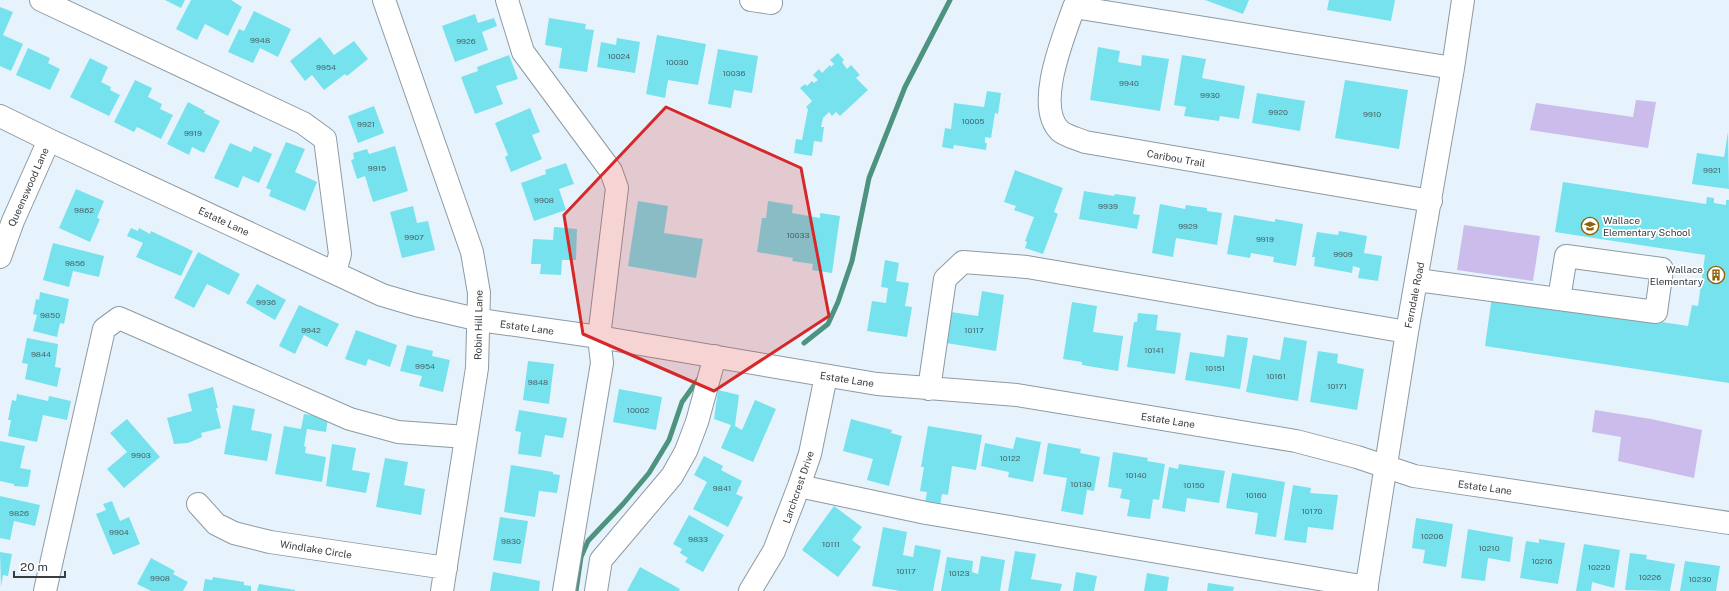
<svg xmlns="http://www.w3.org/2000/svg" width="1729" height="591" font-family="'Public Sans',sans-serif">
	<rect width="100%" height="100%" fill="#e7f3fc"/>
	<path fill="#cbbcec" d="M1636,100L1656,102L1648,148L1530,130L1536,103L1633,117Z
		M1464,225L1540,236L1533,281L1457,270Z
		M1595,410L1651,419L1702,430L1694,478L1618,461L1621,437L1592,432Z"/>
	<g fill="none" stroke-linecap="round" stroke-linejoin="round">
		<path stroke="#4e9380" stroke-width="5" d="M804,343L828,324L838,302L852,261L869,178L905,87L950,0
			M576,591L581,557L588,541L623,504L649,473L669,440L682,402L700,377"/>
	</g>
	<path fill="#76e2ed" d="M165,0H185L181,8Z
		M191,0H231L242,7L228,36L205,24L197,40L176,29Z
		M1205,0H1249L1243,14Z
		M1329,0H1395L1391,21L1327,10Z
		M0,7L13,12L3,35L23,44L11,71L0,66Z
		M254,11L291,29L278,57L260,48L253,63L228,52L239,29L244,31Z
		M475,14L478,23L494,18L497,26L482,32L488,50L455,62L442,26Z
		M549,18L586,24L585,29L594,30L587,72L559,68L562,48L545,45Z
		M657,35L706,44L698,85L668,80L665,98L646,94Z
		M320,37L334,55L354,41L368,59L347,76L345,74L324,90L312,75L305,81L290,61Z
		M617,38L640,42L635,73L597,67L601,42L616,45Z
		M1098,47L1120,51L1118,62L1141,66L1142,55L1169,59L1160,111L1090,100Z
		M28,48L50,58L48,63L60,69L50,90L16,75Z
		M718,49L758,56L752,93L734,90L731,108L708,104Z
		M838,53L844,60L842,62L847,69L851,65L860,75L856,78L868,90L840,116L836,112L832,116L829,112L823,118L821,127H824L822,142L814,141L812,156L794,153L796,139L802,140L808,109L806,107L812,101L800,88L805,84L807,86L812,81L814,83L818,80L813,75L819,69L822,73L830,65L831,67L834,64L830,60Z
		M509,55L518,79L496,86L503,104L475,114L461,77L478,71L477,67Z
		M1182,55L1206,59L1202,78L1245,86L1239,119L1220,116L1219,121L1184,116L1186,107L1174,105Z
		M90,58L108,67L101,82L111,87L110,90L120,95L109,116L70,97Z
		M135,80L152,88L148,97L162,104L160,109L173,115L161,139L137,127L134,132L114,122Z
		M1345,80L1408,90L1399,149L1335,138Z
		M987,91L1001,93L998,114L995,113L991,138L985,137V143H987L986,150L954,145L953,149L942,147L945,128L951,129L954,103L984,107Z
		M1257,93L1305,101L1300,131L1252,123Z
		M188,102L205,111L204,113L220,121L204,153L192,147L189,155L167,144Z
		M374,106L384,133L358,143L348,116Z
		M530,108L540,132L532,135L542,159L511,172L505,157L508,155L495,123Z
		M1728,132L1729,189L1692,184L1697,153L1724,157Z
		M286,142L305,149L295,172L317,182L305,211L269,196L271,190L266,188Z
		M230,143L251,152L254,146L272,154L259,183L243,176L238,188L214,178Z
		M395,146L408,191L373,202L365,176L357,179L351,160L354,159L353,153L367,149L369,154Z
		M566,163L574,184L559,189L566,210L534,221L521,183L546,174L545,170Z
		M1015,170L1063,188L1054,212L1058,214L1043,254L1025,248L1027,242L1025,241L1034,217L1014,210L1016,206L1004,202Z
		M1563,182L1706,204L1707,197L1714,198V203L1726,205V200H1729V383L1485,346L1492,296L1688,326L1692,305L1698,306L1705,255L1555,232Z
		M76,189L104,201L97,218L100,219L90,242L59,228Z
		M1084,191L1114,196L1115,194L1136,197L1133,214L1140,215L1137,229L1079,219Z
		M638,201L668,206L664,233L703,239L696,278L628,266Z
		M768,201L793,205L792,213L820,218V213L840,216L832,273L812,270L813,264L792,261L793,258L757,252L762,218H766Z
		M1160,204L1185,209L1186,205L1207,208V211L1222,213L1217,245L1176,238L1173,257L1152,253Z
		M413,206L417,223L428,221L435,250L402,258L390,212Z
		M1234,215L1275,222V219L1303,224L1296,266L1273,262L1274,257L1251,253L1250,258L1227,254Z
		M554,227L577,229L576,260H562L561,275L540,274L541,264H531L533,239L553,240Z
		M131,228L138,231L139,228L150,234L151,231L193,251L181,276L136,257L143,243L127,236Z
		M1339,231L1367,236L1364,253L1382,256L1378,281L1358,278L1360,268L1353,266L1352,273L1314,266L1315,257H1312L1317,232L1338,235Z
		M53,243L104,256L99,277L73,271L69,287L43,280Z
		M198,252L240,274L229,295L207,284L194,308L174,298Z
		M885,260L899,263L896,281L909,283L905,306L912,307L907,337L867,331L872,301L886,303L888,288L881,287Z
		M257,284L286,300L275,320L246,303Z
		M982,291L1004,295L996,351L946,343L951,312L978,316Z
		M40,292L69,299L64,324L60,323L57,337L33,331L37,315L33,314L36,299L39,300Z
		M1072,302L1097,306L1093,332L1123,336L1118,371L1082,365V362L1063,359Z
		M299,305L339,324L327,347L304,335L295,354L279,346Z
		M1138,313L1158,315L1156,330L1181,333L1175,374L1127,367L1134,322H1137Z
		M356,330L397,345L390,367L368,359L366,366L345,359Z
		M1227,335L1248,338L1240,389L1185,380L1190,352L1224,357Z
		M1284,337L1307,341L1298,401L1246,392L1253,355L1280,360Z
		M27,338L58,344L55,367L61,368L57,387L25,379L28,364L22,363Z
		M407,345L433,351L432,356L450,360L443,392L419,386L422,376L400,371Z
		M1318,351L1338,354L1337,363L1364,369L1357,410L1310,402Z
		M528,361L554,364L549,404L523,400Z
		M213,387L218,408H216L221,428L201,433L202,437L188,443L174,444L167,418L192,411L188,394Z
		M619,389L662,397L656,430L613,422Z
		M718,390L739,395L735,426L742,430L755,400L776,409L753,462L721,448L731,425L714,419Z
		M17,394L48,401L49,396L71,401L67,420L43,415L37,442L8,436L11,420H8L12,400L16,401Z
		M233,405L255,409L251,430L272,434L267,461L224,454Z
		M519,410L567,418L563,438L545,435L541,457L518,454L521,432L515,431Z
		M304,414L328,418L326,432L307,429L304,446L306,447L305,453L326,457L322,482L275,474L284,426L301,429Z
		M127,419L160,457L124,488L107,469L127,452L110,433Z
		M851,419L892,430L891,433L902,436L889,486L867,480L873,459L843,451Z
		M928,426L982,435L976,470L952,466L948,495L942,494L940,506L925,503L927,492L920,491L924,467H921Z
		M1016,437L1041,442L1033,482L1008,477L1009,472L981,466L985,443L1013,449Z
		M0,441L25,446L20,468L31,470L28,487L14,486V484L0,481Z
		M1048,443L1081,449L1080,453L1100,457L1094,491L1087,490L1083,515L1061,511L1067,478L1043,474Z
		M332,444L356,448L352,470L370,473L366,493L326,486Z
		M1113,452L1148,458L1147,461L1165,464L1159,500L1153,499L1150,519L1127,516L1130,500L1120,498L1122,489L1108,487Z
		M704,456L723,466L721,470L742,481L736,494L743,497L728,527L693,509L707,482L694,475Z
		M385,458L408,462L404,485L425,489L421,515L376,507Z
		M1179,464L1225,471L1219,503L1187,498L1185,512L1162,508L1169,467L1178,469Z
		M511,465L553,472V474L560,475L557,493L539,491L535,517L504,512Z
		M1232,473L1285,482L1276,537L1255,534L1258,513L1226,508Z
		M1293,485L1311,488L1310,493L1338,495L1333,530L1308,527L1306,543L1284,540Z
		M0,496L40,505L35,526L14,521L10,540L0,538Z
		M112,501L120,521L129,517L140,544L113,555L96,514L106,510L103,504Z
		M834,506L862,527L852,540L861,547L838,577L802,550Z
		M689,515L724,535L703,572L685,562L688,558L680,553L682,549L673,544Z
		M500,517L528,521L521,564L493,560Z
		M1416,518L1453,524L1446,567L1423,563L1425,550L1412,548Z
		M883,527L907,532L903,555L913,557L915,545L941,550L933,591H900L872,586Z
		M1468,529L1513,537L1510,562L1488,558L1485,581L1461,578Z
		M1539,539L1565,543L1558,584L1520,578L1526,541L1539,543Z
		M1584,544L1620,550L1614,588L1592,582L1591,591H1576Z
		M1015,551L1036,554L1031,579L1062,584L1060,591H1008Z
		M0,552L12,554L8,576L3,575L1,587Z
		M1630,553L1647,555L1646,559L1675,564L1670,591L1625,590Z
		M981,556L1005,560L1000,591H941L947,557L973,561L972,572L978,574Z
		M151,558L175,571L173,574L188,582L183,591H151L137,584Z
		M1685,561L1720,566L1716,591H1680Z
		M640,567L680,589L679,591H627Z
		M493,572L540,581L539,591H490Z
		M1076,572L1097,576L1094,591H1073Z
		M1147,573L1169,577L1167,591H1144Z
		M213,577L244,582V585L251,586V591H203L205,579L212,580Z
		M1208,583L1234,587L1233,591H1207Z
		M259,584L295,590V591H257Z"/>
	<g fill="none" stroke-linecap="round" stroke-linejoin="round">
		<defs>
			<path id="minor" d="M41,0L303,123L325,139L340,254L335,272
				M384,0L472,252L479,293L477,368L442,591
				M507,0L523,52L611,171L617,188L599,337L602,363L564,591
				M751,0L771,3
				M1078,0L1074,7C1064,36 1034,106 1060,131C1066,136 1078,139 1085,142L1431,201
				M1074,7L1453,68
				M0,116L49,140L382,295L416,305L480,320L599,337L877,384L1017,395L1296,441L1357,457L1414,476L1729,523
				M0,257L13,221L49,140
				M1417,280L1656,312L1662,269L1566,256L1559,299
				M929,389L945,279L963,262L1027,267L1407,332
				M799,486L926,513L1367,587
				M198,504L216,524L234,533L270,542L446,568
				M45,591L104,329L119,318L350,419L398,432L466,437
				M596,591L601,560L672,476L686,451L697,422L715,356
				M750,591L774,551L799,486L810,454L826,376
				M1366,591L1407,332L1453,68L1463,0"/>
		</defs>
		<use href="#minor" stroke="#8e9aa2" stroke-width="24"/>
		<use href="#minor" stroke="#fff" stroke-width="22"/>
	</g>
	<path fill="#d62828" fill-opacity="0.2" stroke="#d62828" stroke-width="3" stroke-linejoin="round" d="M666,107L801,168L829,316L714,391L583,334L564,215Z"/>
	<defs>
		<symbol id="school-ring" viewBox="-11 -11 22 22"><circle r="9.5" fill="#fff" stroke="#8f6209" stroke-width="1.5"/><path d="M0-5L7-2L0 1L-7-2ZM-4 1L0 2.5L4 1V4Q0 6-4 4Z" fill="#8f6209"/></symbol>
		<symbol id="building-ring" viewBox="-11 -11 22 22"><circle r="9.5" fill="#fff" stroke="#8f6209" stroke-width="1.5"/><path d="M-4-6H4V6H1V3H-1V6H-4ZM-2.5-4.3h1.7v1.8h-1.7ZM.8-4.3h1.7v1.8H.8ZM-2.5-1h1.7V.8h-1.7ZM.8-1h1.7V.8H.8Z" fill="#8f6209"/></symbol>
	</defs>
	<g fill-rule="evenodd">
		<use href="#school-ring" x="1580" y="216" width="20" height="20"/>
		<use href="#building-ring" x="1706" y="265" width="20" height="20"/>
	</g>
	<g text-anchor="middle" stroke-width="3.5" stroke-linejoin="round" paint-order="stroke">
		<g font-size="8" fill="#48666b">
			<text x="260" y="43">9948</text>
			<text x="466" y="44">9926</text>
			<text x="619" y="59">10024</text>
			<text x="677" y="65">10030</text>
			<text x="326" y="70">9954</text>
			<text x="734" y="76">10036</text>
			<text x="1129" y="86">9940</text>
			<text x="1210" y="98">9930</text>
			<text x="1278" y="115">9920</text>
			<text x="1372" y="117">9910</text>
			<text x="973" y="124">10005</text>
			<text x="366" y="127">9921</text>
			<text x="193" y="136">9919</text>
			<text x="377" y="171">9915</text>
			<text x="1712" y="173">9921</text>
			<text x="544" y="203">9908</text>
			<text x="1108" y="209">9939</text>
			<text x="84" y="213">9862</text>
			<text x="1188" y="229">9929</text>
			<text x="798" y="238">10033</text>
			<text x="414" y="240">9907</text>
			<text x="1265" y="242">9919</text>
			<text x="1343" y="257">9909</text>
			<text x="75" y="266">9856</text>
			<text x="266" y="305">9936</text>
			<text x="50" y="318">9850</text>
			<text x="311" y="333">9942</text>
			<text x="974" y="333">10117</text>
			<text x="1154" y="353">10141</text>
			<text x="41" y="357">9844</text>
			<text x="425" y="369">9954</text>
			<text x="1215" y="371">10151</text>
			<text x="1276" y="379">10161</text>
			<text x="538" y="385">9848</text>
			<text x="1337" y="389">10171</text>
			<text x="638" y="413">10002</text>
			<text x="141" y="458">9903</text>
			<text x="1010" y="461">10122</text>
			<text x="1136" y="478">10140</text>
			<text x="1081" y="487">10130</text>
			<text x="1194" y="488">10150</text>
			<text x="722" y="491">9841</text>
			<text x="1256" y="498">10160</text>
			<text x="1312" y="514">10170</text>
			<text x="19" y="516">9826</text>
			<text x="119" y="535">9904</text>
			<text x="1432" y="539">10206</text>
			<text x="698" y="542">9833</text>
			<text x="511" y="544">9830</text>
			<text x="831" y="547">10111</text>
			<text x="1489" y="551">10210</text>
			<text x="1542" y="564">10216</text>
			<text x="1599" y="570">10220</text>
			<text x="906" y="574">10117</text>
			<text x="959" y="576">10123</text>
			<text x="1650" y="580">10226</text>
			<text x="160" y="581">9908</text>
			<text x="1700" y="582">10230</text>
		</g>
		<g font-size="10" fill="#383d40" stroke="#fff">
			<text transform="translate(1176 158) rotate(10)" y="4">Caribou Trail</text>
			<text transform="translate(28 187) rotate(-66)" y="4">Queenswood Lane</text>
			<text transform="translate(224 221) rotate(25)" y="4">Estate Lane</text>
			<text transform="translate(1414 295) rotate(-79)" y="4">Ferndale Road</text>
			<text transform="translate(478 325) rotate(-89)" y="4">Robin Hill Lane</text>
			<text transform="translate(527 327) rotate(8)" y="4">Estate Lane</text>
			<text transform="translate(847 379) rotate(9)" y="4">Estate Lane</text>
			<text transform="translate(1168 420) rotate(9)" y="4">Estate Lane</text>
			<text transform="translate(798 487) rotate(-71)" y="4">Larchcrest Drive</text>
			<text transform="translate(1485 487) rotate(8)" y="4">Estate Lane</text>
			<text transform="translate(316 549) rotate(9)" y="4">Windlake Circle</text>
		</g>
		<g font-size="10" fill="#383d40" stroke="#fff" text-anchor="start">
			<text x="1603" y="224">Wallace<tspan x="1603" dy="12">Elementary School</tspan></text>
			<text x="1703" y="273" text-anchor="end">Wallace<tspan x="1703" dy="12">Elementary</tspan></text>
		</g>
	</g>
	<path d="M14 571v6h51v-6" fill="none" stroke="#383d40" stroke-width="2"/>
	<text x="20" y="571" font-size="12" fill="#383d40" stroke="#ffffff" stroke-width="3" paint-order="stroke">20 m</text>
</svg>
